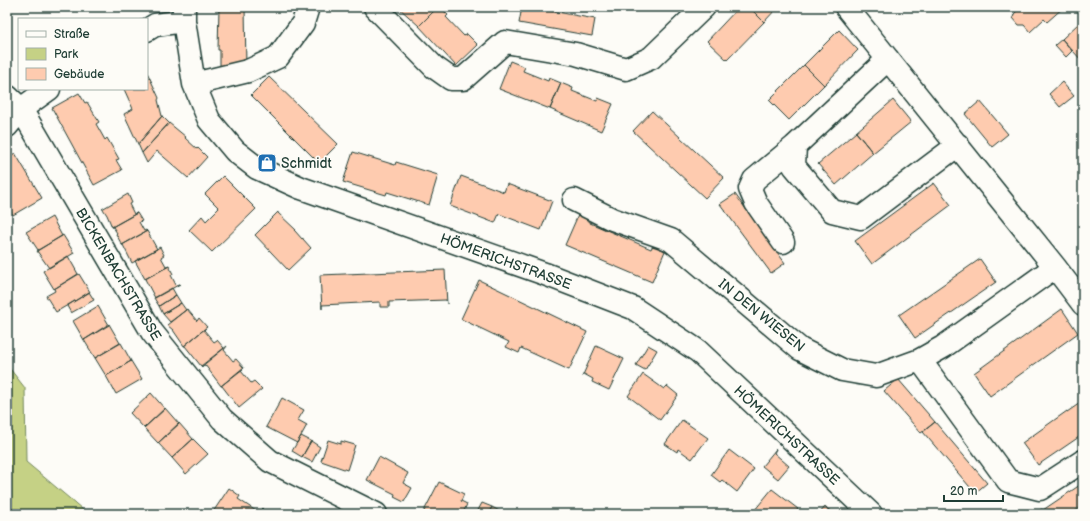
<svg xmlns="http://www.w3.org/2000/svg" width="1090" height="521" font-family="'Balsamiq Sans',sans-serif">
	<rect width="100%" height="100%" fill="#fdfcf7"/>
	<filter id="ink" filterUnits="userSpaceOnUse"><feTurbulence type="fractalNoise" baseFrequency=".025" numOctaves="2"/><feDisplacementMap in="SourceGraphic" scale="8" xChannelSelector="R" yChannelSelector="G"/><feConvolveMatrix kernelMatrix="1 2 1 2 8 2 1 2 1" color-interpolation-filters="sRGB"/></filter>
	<g filter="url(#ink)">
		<path fill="#c5d185" stroke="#72875c" d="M7,365L25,388L26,462L88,514H7Z"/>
		<path fill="#fecbaf" stroke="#1f3d34" d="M219,7H245L246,67H220V50H218Z
			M398,7H438L419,26Z
			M438,7H440L448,15L446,17L464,36L467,34L478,45L456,66L419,26Z
			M522,7H530L595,19L592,36L519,23Z
			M739,7H749L764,22L727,60L707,41Z
			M749,7H778L764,22Z
			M1021,7H1064L1047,22L1044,19L1030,32L1024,25H1019L1013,18L1014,14Z
			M1079,23L1083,27V62L1062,39Z
			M839,30L858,50L824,85L804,65Z
			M1062,39L1072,51L1066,57L1055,45Z
			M510,61L525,67L523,71L548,81L549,78L561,83L550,109L499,89Z
			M804,65L824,85L789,120L769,100Z
			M147,72L159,98L158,100L162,116L138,144L124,114L133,109L124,89H147Z
			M269,77L338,144L319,163L251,95Z
			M1062,82L1074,96L1060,107L1049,94Z
			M561,83L573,88L572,91L597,101L598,98L613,104L601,131L550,109Z
			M79,93L85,103L87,102L99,122L96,124L105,140L107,138L119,159L116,160L122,170L94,185L52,108Z
			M893,100L911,122L873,153L856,132Z
			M980,101L1008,134L992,147L965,114Z
			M652,111L724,178L705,198L633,131Z
			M162,116L169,123L142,153L138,144Z
			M169,123L186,137L185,138L197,149L198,148L207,157L188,178L157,151L147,163L142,153Z
			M856,132L873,153L836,185L818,164Z
			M353,152L395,165L396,162L438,175L429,205L387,192L386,195L343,182Z
			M15,153L42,198L13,215L7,205V158Z
			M223,176L256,209L212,252L189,230L202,216L206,221L219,208L205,194Z
			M461,176L504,192L507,184L552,201L541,230L499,214L495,223L450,206Z
			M934,183L951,205L872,264L855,241Z
			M128,194L132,203L129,204L134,214L137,213L112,227L107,215L103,209H102Z
			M735,194L785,263L771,273L720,204Z
			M278,212V213L296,230L295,231L302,239L303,238V239L311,248L288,270L255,235Z
			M137,213L142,221L139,222L144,231L146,230L147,231L122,245L116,234L117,233L113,227H112Z
			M579,213L592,218L590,223L651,249L653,245L665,251L652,282L565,245Z
			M52,217L62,236L38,250L26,232Z
			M147,231L157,249L132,263L123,245H122Z
			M63,235L74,253L49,268L37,251Z
			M160,247L164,255L161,257L166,266L169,265V266L145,279L135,261Z
			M68,256L78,274L54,289L43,271Z
			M980,259L996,282L915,338L899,315Z
			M169,266L173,274L171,275L176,285L180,284L155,298L145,279Z
			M445,270L447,304L446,300L389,302V307H380V302L322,305V309L320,275Z
			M79,274L90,292L56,312L46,296L55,291L54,289Z
			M479,280L587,332L569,370L521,348L519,353L506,347L509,342L461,319Z
			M172,288L176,295L159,306L154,298Z
			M89,292L94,300L71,313L67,306Z
			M176,295L181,303L163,314L159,306Z
			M181,303L186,310L170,322L163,314Z
			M98,306L109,325L84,340L73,321Z
			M187,309L197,321L199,318L207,327L184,346L173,330L167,325Z
			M1062,309L1078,333L990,396L974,373Z
			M109,324L120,343L95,358L84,340Z
			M207,327L204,330L214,342L217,340L224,348L201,366L185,346H184Z
			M121,343L131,361L106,376L95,358Z
			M648,345L657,350L645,370L636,365Z
			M227,346L224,350L233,361L236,359L244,368L221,386L205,365L201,367Z
			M596,346L624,359L609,390L592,382L593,379L584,374L582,377Z
			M131,361L142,379L116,394L106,376Z
			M244,367L241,371L251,383L254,381L262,389L239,408L222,386H221Z
			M643,374L664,389L667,386L678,395L660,420L628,396Z
			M898,379L935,422L921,433L884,391Z
			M151,393L165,409L144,428L130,413Z
			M282,398L304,410L298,420L307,425L297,443L266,427Z
			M1083,401V436L1082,435L1038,465L1022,443L1067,411V412Z
			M165,408L179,424L158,443L144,428Z
			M682,420L708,438L692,459L678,449L677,452L665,444Z
			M935,422L987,483L975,493L923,432Z
			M179,423L193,439L172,458L158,443Z
			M301,436L311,441L302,457L292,451Z
			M193,439L208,454L186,474L172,458Z
			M328,440L341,444V441L355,445L347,470L321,461Z
			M311,441L320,447L312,462L302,457Z
			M776,449L774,453L789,466L778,479L762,466Z
			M729,450L754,469L737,492L722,480L720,482L711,475Z
			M379,457L408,473L403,483L412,488L404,502L394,497L395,494L367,480Z
			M439,482L464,494L461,501L467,504L464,511L469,514L423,513Z
			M1083,483V506L1071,514H1034L1042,509L1043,510Z
			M229,488L240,496L238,499L259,513L263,508L262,510L266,513L265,514H216L213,512Z
			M772,489L798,509L794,514H757L754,511Z
			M482,503L492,507L488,514H476Z
			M492,507L505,514H488Z
			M825,507L832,512L831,514H819Z"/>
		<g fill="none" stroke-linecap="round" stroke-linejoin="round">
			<defs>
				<path id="minor" d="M184,7V21L194,84L209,120L235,151L257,168L301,188L545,274L633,308L698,351L871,514
					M375,7L434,67L451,79H463L505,42L576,54L626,69L651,58L704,7
					M846,7L1055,267L1083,304
					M147,30L155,25L184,21
					M888,59L795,146L794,166L832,211L861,218L958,145
					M194,84L248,71L278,57L303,23L308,7
					M7,96L21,109L152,332L222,419L270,461L376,514
					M7,126L21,109L49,89
					M574,200L612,219L671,240L800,349L842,370L876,376L920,360L943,347L1055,267
					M783,242L756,203L750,189L754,180L795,146
					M920,360L1008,481L1040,489L1083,461"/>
			</defs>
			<use href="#minor" stroke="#1f3d34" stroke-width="25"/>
			<use href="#minor" stroke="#fdfcf7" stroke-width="22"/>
		</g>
	</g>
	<defs>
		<symbol id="shop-square" viewBox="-11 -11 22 22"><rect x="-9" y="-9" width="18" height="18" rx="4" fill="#1f6fb2" stroke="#fdfcf7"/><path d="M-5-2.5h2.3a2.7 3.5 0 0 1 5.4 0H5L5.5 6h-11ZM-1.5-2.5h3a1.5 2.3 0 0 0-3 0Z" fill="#fff"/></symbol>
	</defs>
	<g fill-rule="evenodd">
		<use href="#shop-square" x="256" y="152" width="22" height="22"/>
	</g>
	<g text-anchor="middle" stroke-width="3.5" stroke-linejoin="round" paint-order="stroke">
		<g font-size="14" fill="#1f3d34" stroke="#fdfcf7" text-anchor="start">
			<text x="281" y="168">Schmidt</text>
		</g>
		<g font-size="14" fill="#1f3d34" stroke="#fdfcf7">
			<text transform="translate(506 261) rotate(20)" y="5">HÖMERICHSTRASSE</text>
			<text transform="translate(119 274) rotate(59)" y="5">BICKENBACHSTRASSE</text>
			<text transform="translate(762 315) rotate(39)" y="5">IN DEN WIESEN</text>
			<text transform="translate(787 435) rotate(43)" y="5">HÖMERICHSTRASSE</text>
		</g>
	</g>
	<rect width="1090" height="521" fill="none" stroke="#fdfcf7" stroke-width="24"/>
	<rect x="12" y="12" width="1066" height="497" fill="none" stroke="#1f3d34" stroke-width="1.5" filter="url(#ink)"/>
	<rect x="18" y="18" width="130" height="72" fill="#fdfcf7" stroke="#a4b0a9"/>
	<rect x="26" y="31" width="20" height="6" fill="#fdfcf7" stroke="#a4b0a9"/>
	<text x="54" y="38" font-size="12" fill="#1f3d34">Straße</text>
	<rect x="26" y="48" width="20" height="12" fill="#c5d185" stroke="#a4b0a9"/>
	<text x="54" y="58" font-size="12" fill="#1f3d34">Park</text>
	<rect x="26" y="68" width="20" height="12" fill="#fecbaf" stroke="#a4b0a9"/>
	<text x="54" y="78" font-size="12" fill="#1f3d34">Gebäude</text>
	<path d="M944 495v6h59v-6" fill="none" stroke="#1f3d34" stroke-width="2"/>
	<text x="950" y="495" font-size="12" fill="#1f3d34" stroke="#fdfcf7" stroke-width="3" paint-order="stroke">20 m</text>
</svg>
